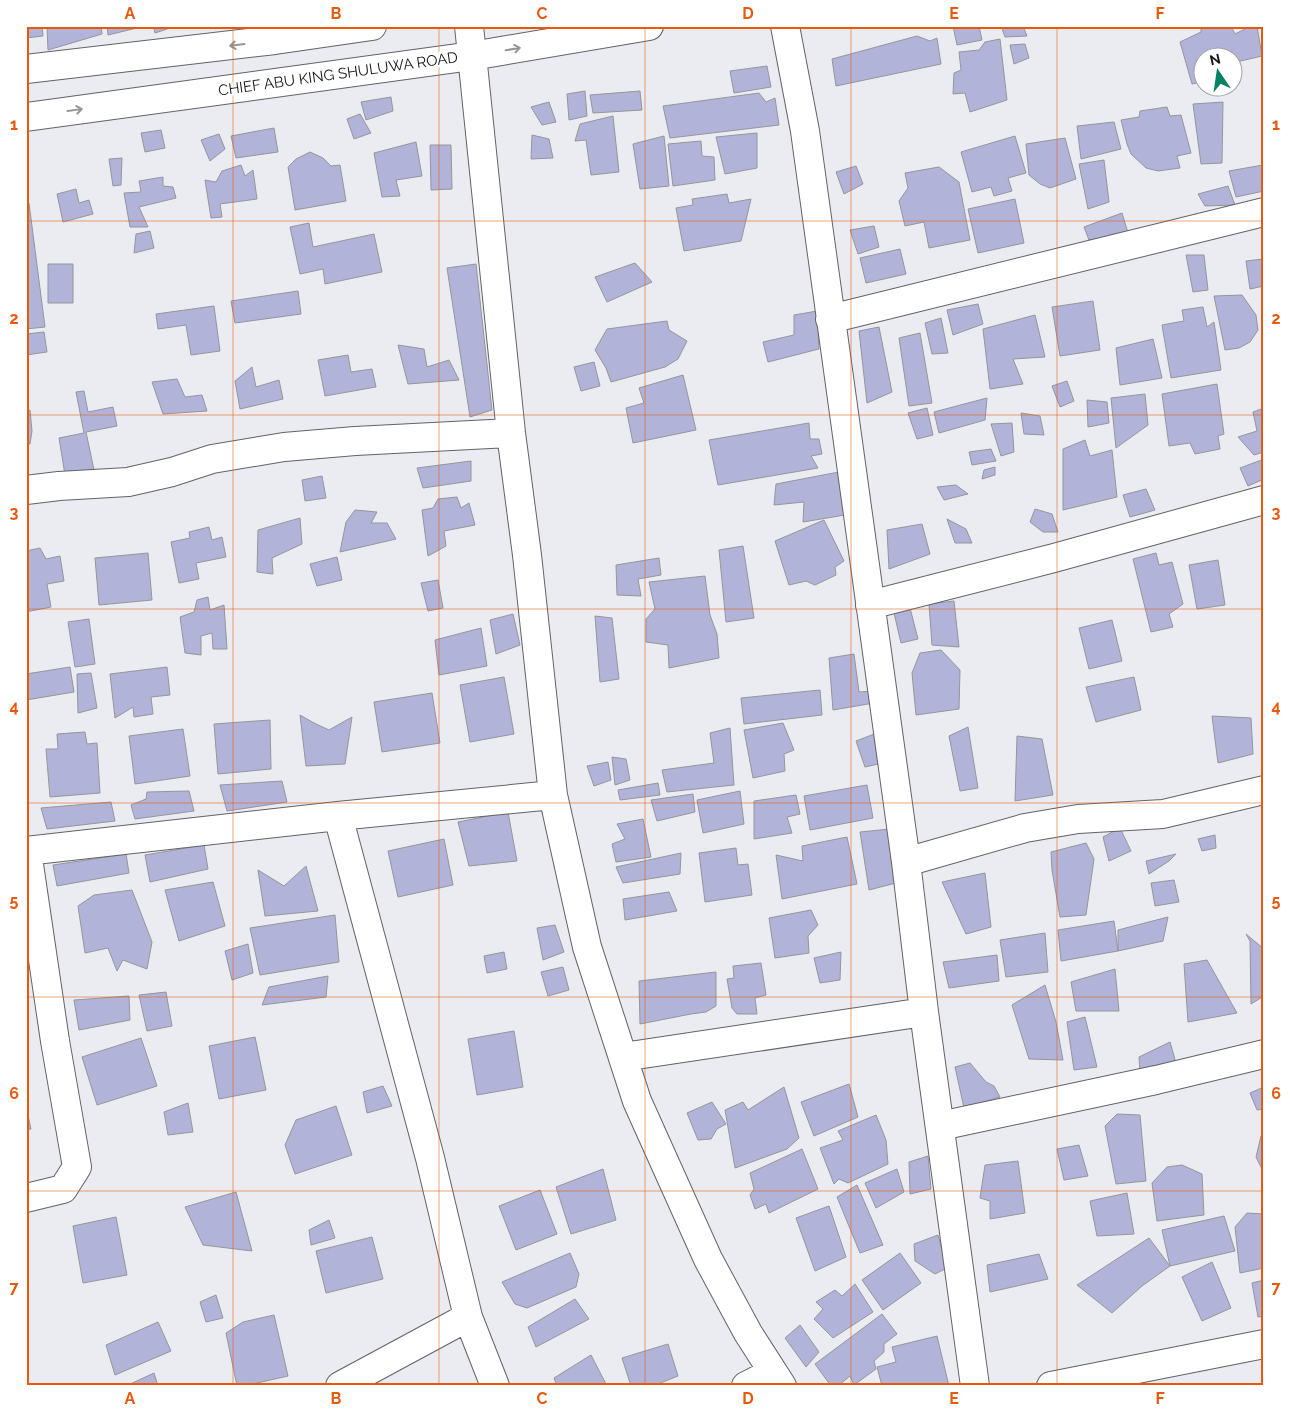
<svg xmlns="http://www.w3.org/2000/svg" width="1290" height="1412" font-family="Raleway,sans-serif">
	<rect width="100%" height="100%" fill="#ebebf2"/>
	<path fill="#b2b3d8" stroke="#95959c" d="M26,26H42L43,36L26,38Z
		M47,26H101L102,34L48,50Z
		M107,26H137V28L108,35Z
		M153,26H176L155,33Z
		M953,26H979L982,40L957,45Z
		M1001,26H1023L1027,36L1005,37Z
		M1201,26H1231L1235,34L1251,26H1257L1262,56L1232,63V58H1202V82L1192,84L1180,42L1201,32Z
		M917,36L930,41L937,38L941,64L836,86L832,59Z
		M1000,39L1007,100L970,112L965,93L953,94L954,73L961,70L959,52L979,50L985,42Z
		M1025,44L1029,58L1014,64L1010,45Z
		M767,66L771,87L734,93L730,71Z
		M585,91L587,116L569,120L567,94Z
		M640,91L642,110L593,113L590,95Z
		M759,93L766,102L775,98L779,125L670,138L663,106Z
		M391,97L393,111L366,120L361,102Z
		M549,102L556,122L542,125L531,107Z
		M1223,102L1222,163L1201,164L1193,104Z
		M1167,107L1170,116L1181,115L1191,153L1177,156L1180,168L1158,171L1146,168L1131,154L1127,144L1121,120L1139,117L1140,111Z
		M360,114L371,133L354,139L347,119Z
		M613,116L619,172L591,175L586,140L575,141L580,124Z
		M1114,122L1121,149L1081,159L1077,126Z
		M274,128L278,152L236,158L231,136Z
		M161,130L165,148L145,152L141,133Z
		M757,133V168L725,174L716,137Z
		M219,134L225,149L210,161L201,140Z
		M532,135L549,139L553,158L531,159Z
		M664,136L669,186L640,189L633,144Z
		M1015,136L1026,173L1008,178L1012,191L994,196L991,187L972,192L961,152Z
		M1065,138L1076,179L1050,188L1040,184L1029,175L1026,144Z
		M701,141L702,156L714,157L715,180L673,186L668,144Z
		M416,142L422,176L396,180L400,196L382,197L374,153Z
		M430,145H451L452,189L431,190Z
		M310,152L323,158L331,166L340,165L346,201L295,210L288,167L296,159Z
		M122,158L121,185L113,186L109,159Z
		M1104,160L1109,202L1088,209L1079,164Z
		M241,165L245,176L253,170L257,199L220,204L222,217L211,218L205,180L216,182L222,171Z
		M1263,165L1264,191L1236,197L1229,171Z
		M856,166L863,184L844,194L836,172Z
		M939,167L959,182L970,240L929,248L924,222L905,226L899,201L908,188L905,173Z
		M163,177V186L173,187L176,198L139,207L148,227H130L124,193L141,192L139,181Z
		M1228,186L1235,205L1205,206L1198,194Z
		M76,189L79,203L89,200L93,214L63,222L57,194Z
		M727,194L729,203L751,199L741,241L684,251L676,208L693,205L692,199Z
		M1015,199L1024,243L978,253L968,209Z
		M26,203H29L45,327L26,329Z
		M1122,213L1129,236L1089,240L1084,227Z
		M309,223L313,247L374,234L382,272L325,284L323,269L300,274L290,227Z
		M874,226L879,247L858,254L850,230Z
		M150,231L154,248L134,253L136,234Z
		M900,249L906,274L866,283L860,258Z
		M1186,255H1204L1208,290L1193,292Z
		M1263,259L1264,286L1250,289L1246,261Z
		M635,263L652,282L607,302L595,277Z
		M48,264H73V303H48Z
		M476,264L492,410L470,417L447,268Z
		M298,291L301,314L235,323L231,301Z
		M1242,295L1256,315L1258,330L1250,342L1239,348L1225,350L1214,296Z
		M1093,301L1100,350L1060,356L1052,307Z
		M978,304L983,324L953,335L947,310Z
		M214,306L220,351L191,355L186,325L158,329L156,314Z
		M1203,307L1207,327L1214,322L1221,370L1171,378L1162,325L1184,321L1182,310Z
		M817,311L825,322L818,334L819,349L768,362L763,342L794,335V315Z
		M1035,315L1045,357L1013,359L1023,384L990,389L983,329Z
		M941,318L948,353L932,354L925,323Z
		M667,321L669,330L687,341L678,359L665,367L611,382L606,368L595,350L607,329Z
		M879,327L892,392L867,403L859,331Z
		M44,332L47,352L26,355V334Z
		M920,333L932,403L909,406L899,338Z
		M1153,339L1162,378L1120,385L1116,348Z
		M398,345L424,349L427,367L449,360L459,380L408,384Z
		M348,355L351,372L372,369L376,387L325,396L318,360Z
		M594,362L600,386L581,391L574,367Z
		M252,367L256,387L279,380L283,399L240,409L235,381Z
		M683,375L696,430L633,443L626,408L644,403L639,388Z
		M177,379L185,397L202,395L207,411L163,414L152,382Z
		M1067,381L1074,401L1060,407L1052,386Z
		M1217,384L1224,434L1218,436L1220,449L1195,454L1190,443L1169,446L1162,394Z
		M84,391L88,412L113,407L117,426L86,432L94,470L65,475L59,438L84,433L76,392Z
		M1145,394L1148,425L1116,448L1111,398Z
		M987,398L985,420L939,433L934,412Z
		M1087,400L1107,402L1109,423L1088,427Z
		M927,408L933,435L917,439L908,413Z
		M1264,408V452L1254,455L1238,437L1257,431L1253,412Z
		M30,410L32,431L30,444H26V411Z
		M1021,413L1040,416L1044,435L1024,434Z
		M809,423L810,439H819L822,454L811,456L818,468L718,485L709,440Z
		M1012,423L1014,452L1001,456L991,424Z
		M1085,440L1090,456L1112,450L1117,497L1063,510V449Z
		M991,449L996,461L972,465L969,452Z
		M1264,459V479L1248,486L1240,468Z
		M471,461V481L423,488L417,468Z
		M995,467V475L982,479L984,470Z
		M839,472L845,515L803,522L804,502L774,505L776,484Z
		M322,476L326,498L305,501L302,480Z
		M956,485L968,494L944,500L937,487Z
		M1146,489L1155,510L1130,517L1123,495Z
		M457,497L461,508L469,503L475,525L444,531L446,546L428,556L422,510L433,508L438,499Z
		M1035,509L1052,514L1058,532H1043L1030,522Z
		M355,510L377,512L371,523H387L396,539L340,552L346,522Z
		M300,518L302,544L272,558L273,574L257,572L258,530Z
		M947,519L966,529L972,543H955Z
		M824,520L844,561L835,567L836,575L815,585L806,581L789,585L775,541Z
		M922,524L930,554L889,569L887,530Z
		M209,527L212,540L222,537L226,557L196,563L199,579L179,583L171,542L190,538L189,532Z
		M743,546L754,618L726,622L719,550Z
		M40,548L46,559L60,556L64,581L47,584L51,607L26,612V551Z
		M148,553L152,600L99,605L95,558Z
		M1156,553L1159,565L1172,562L1183,604L1169,614L1173,627L1151,632L1133,559Z
		M337,557L342,580L317,586L310,564Z
		M659,558L661,575L638,579L641,596L617,595L616,565Z
		M1218,560L1225,605L1197,609L1189,565Z
		M705,576L710,615L717,634L719,658L669,668L668,645L646,642V619L655,609L649,582Z
		M438,580L443,608L428,611L421,583Z
		M208,597L210,610L224,605L227,649H213L212,633L201,636V655L185,653L180,617L194,612L197,600Z
		M954,601L959,647L932,645L929,604Z
		M910,608L918,639L901,643L894,613Z
		M513,614L520,645L496,654L490,620Z
		M595,616L612,618L619,679L600,682Z
		M89,619L95,664L75,667L68,622Z
		M1112,620L1122,661L1089,669L1079,628Z
		M481,628L487,666L439,675L435,640Z
		M941,650L960,670L959,709L916,715L912,673L920,653Z
		M854,654L859,692L874,691V703L833,710L829,658Z
		M70,667L74,692L26,700V674Z
		M167,667L170,695L151,697L153,714L134,717L133,707L115,718L110,674Z
		M91,673L97,708L78,713L77,674Z
		M504,677L514,734L470,742L460,685Z
		M1134,677L1141,710L1096,722L1086,687Z
		M820,690L822,715L744,724L741,698Z
		M432,693L440,743L382,752L374,702Z
		M300,715L314,723L329,730L352,717L345,764L306,766Z
		M1212,716L1251,718L1253,754L1218,763Z
		M270,720L271,769L218,774L214,724Z
		M783,723L794,750L784,754L785,771L753,778L744,730Z
		M968,727L978,788L960,791L949,736Z
		M730,728L734,785L667,792L662,770L714,763L710,733Z
		M183,729L190,776L135,784L129,736Z
		M85,732L87,744L97,743L100,793L50,797L46,749H58L57,734Z
		M877,733L883,763L865,767L856,741Z
		M1017,736L1042,739L1053,795L1015,801Z
		M612,757L626,759L630,780L615,785Z
		M608,762L611,780L594,786L587,766Z
		M282,781L287,802L227,811L220,785Z
		M658,783L660,795L620,800L618,790Z
		M867,785L873,818L810,830L804,796Z
		M189,791L194,811L135,819L131,805L146,799L147,792Z
		M740,791L744,824L703,833L697,800Z
		M693,794L695,812L657,821L651,800Z
		M796,795L800,814L787,817L792,833L754,839V801Z
		M111,802L115,821L47,829L41,808Z
		M508,812L517,861L469,866L458,822Z
		M643,819L651,857L616,862L612,844L625,839L617,824Z
		M1120,828L1131,851L1109,861L1103,837Z
		M890,829L896,883L869,890L860,832Z
		M1215,835L1216,848L1202,851L1198,839Z
		M847,837L857,884L782,899L776,855L803,861L802,846Z
		M444,839L453,885L398,897L388,851Z
		M1086,843L1094,859L1086,915L1060,917L1052,870L1051,852Z
		M204,845L208,869L150,882L145,855Z
		M736,848L738,865L748,864L752,895L705,902L699,853Z
		M681,853L680,874L623,883L616,867Z
		M126,854L129,873L57,886L53,865Z
		M1176,854L1169,861L1149,874L1146,861Z
		M306,866L318,911L265,916L258,870L284,886Z
		M985,873L991,927L966,934L942,882Z
		M1174,880L1179,902L1155,906L1151,883Z
		M213,882L225,926L179,941L165,890Z
		M132,890L152,942L147,969L123,960L117,971L108,948L85,953L78,906L94,895Z
		M669,892L677,911L625,920L623,899Z
		M811,910L818,925L808,936L809,953L775,958L769,918Z
		M335,915L339,962L260,975L250,928Z
		M1168,917L1163,941L1118,951V930Z
		M1114,921L1118,951L1061,961L1058,930Z
		M555,925L564,952L543,960L537,928Z
		M1045,933L1048,972L1006,977L1000,940Z
		M1246,934L1264,949V996L1251,1004L1250,941Z
		M248,944L253,973L232,980L225,951Z
		M504,952L507,969L487,973L484,956Z
		M841,952L840,980L820,983L814,958Z
		M997,955L999,981L949,988L943,962Z
		M1207,960L1237,1013L1188,1022L1184,964Z
		M761,963L766,995L755,998L757,1014H737L732,1008L727,979L734,978L733,966Z
		M563,967L569,990L548,996L541,972Z
		M1115,969L1119,1011H1076L1071,982Z
		M716,972V1006L706,1012L691,1014L640,1024L639,981Z
		M328,976L326,997L262,1005L269,987Z
		M1045,985L1056,1022L1063,1060L1029,1059L1012,1005Z
		M166,992L172,1026L147,1031L139,995Z
		M129,996L130,1020L79,1030L74,1000Z
		M1085,1017L1097,1067L1074,1070L1067,1022Z
		M514,1031L523,1087L477,1095L468,1039Z
		M255,1037L266,1090L219,1099L209,1046Z
		M141,1038L157,1086L97,1105L82,1057Z
		M1170,1042L1176,1063L1140,1073L1139,1057Z
		M970,1063L986,1082L994,1086L1000,1097L964,1108L955,1067Z
		M849,1084L858,1117L814,1136L801,1102Z
		M383,1086L392,1106L367,1113L363,1092Z
		M784,1087L799,1138L787,1149L735,1168L725,1110L743,1102L748,1110Z
		M1264,1087V1109L1257,1110L1250,1093Z
		M712,1102L726,1124L717,1129L711,1139L698,1140L687,1113Z
		M188,1103L193,1132L168,1135L164,1112Z
		M336,1106L352,1155L295,1174L285,1145L296,1120Z
		M26,1107L31,1129L26,1130Z
		M1117,1114L1140,1115L1146,1181L1116,1184L1105,1126Z
		M876,1115L886,1140L888,1164L848,1183L839,1179L834,1184L820,1148L843,1140L838,1131Z
		M1264,1135V1173L1256,1157L1261,1136Z
		M1079,1145L1088,1176L1064,1180L1057,1149Z
		M802,1149L818,1189L769,1213L766,1204L755,1209L750,1195L754,1189L750,1173Z
		M928,1156L931,1189L910,1194L909,1162Z
		M1018,1161L1025,1213L990,1219V1201L980,1198L985,1165Z
		M1182,1165L1202,1174L1204,1215L1157,1221L1152,1183L1167,1167Z
		M603,1169L616,1220L571,1234L556,1187Z
		M897,1169L904,1192L876,1208L865,1183Z
		M857,1185L883,1245L860,1253L837,1197Z
		M540,1190L557,1234L516,1250L499,1206Z
		M236,1192L252,1251L203,1245L185,1207Z
		M1127,1193L1134,1234L1097,1236L1090,1201Z
		M829,1206L846,1257L815,1271L796,1218Z
		M1247,1213L1264,1214V1268L1240,1273L1235,1227Z
		M1224,1216L1235,1251L1170,1266L1162,1230Z
		M116,1217L127,1275L83,1283L73,1226Z
		M329,1220L335,1238L311,1245L309,1230Z
		M938,1235L947,1268L935,1274L915,1261L914,1244Z
		M372,1237L383,1279L326,1293L316,1251Z
		M1149,1238L1170,1266L1142,1286L1112,1313L1077,1285Z
		M570,1253L579,1274L576,1287L527,1308L515,1304L502,1282Z
		M900,1253L921,1283L883,1310L862,1280Z
		M1039,1254L1048,1279L990,1292L987,1265Z
		M1212,1262L1231,1308L1202,1321L1182,1277Z
		M1264,1280V1316L1258,1317L1252,1283Z
		M855,1284L873,1312L833,1338L814,1319L823,1309L816,1302L835,1290L842,1296Z
		M216,1295L223,1318L206,1322L200,1302Z
		M575,1299L589,1319L536,1347L528,1327Z
		M882,1314L897,1334L884,1344V1352L874,1361L876,1369L854,1385L850,1376L838,1386H831L815,1364Z
		M274,1315L288,1376L244,1386H237L226,1333L243,1322Z
		M158,1322L171,1351L115,1375L106,1345Z
		M800,1325L819,1352L806,1367L785,1338Z
		M937,1336L949,1386H882L877,1367L896,1362L892,1347Z
		M668,1344L678,1376L653,1386H631L622,1358Z
		M591,1355L607,1386H557L554,1378Z
		M154,1373L158,1386H126Z"/>
	<g fill="none" stroke-linecap="round" stroke-linejoin="round">
		<defs>
			<path id="street" d="M469,26L511,433L527,555L553,795L587,947L637,1101L708,1259L748,1333L782,1386
				M785,26L805,131L906,862L924,1012L975,1386
				M830,319L1264,212
				M26,490L59,486L128,482L172,472L212,459L284,447L355,441L511,433
				M870,605L1054,558L1264,500
				M338,816L430,1158L468,1317L495,1386
				M26,851L338,816L553,795
				M906,862L1025,828L1078,819L1163,814L1264,790
				M623,1057L924,1012
				M940,1126L1156,1080L1264,1054
				M26,1198L63,1189L77,1167L55,1041L27,851
				M340,1386L468,1317
				M746,1386L773,1372
				M1051,1386L1264,1344"/>
			<path id="secondary" d="M26,69L275,40L372,26
				M26,117L472,56L649,26"/>
		</defs>
		<use href="#street" stroke="#626268" stroke-width="30"/>
		<use href="#secondary" stroke="#626268" stroke-width="30"/>
		<use href="#street" stroke="#fff" stroke-width="28"/>
		<use href="#secondary" stroke="#fff" stroke-width="28"/>
	</g>
	<defs><path id="oneway-shaft" d="M-6 0H5M1.5-3L5.5 0L1.5 3" fill="none" stroke-width="1.6" stroke-linecap="round" stroke-linejoin="round" transform="scale(1.25)"/></defs>
	<g stroke="#969697">
		<use href="#oneway-shaft" transform="translate(237 45) rotate(173)"/>
		<use href="#oneway-shaft" transform="translate(513 49) rotate(-10)"/>
		<use href="#oneway-shaft" transform="translate(75 110) rotate(-8)"/>
	</g>
	<path fill="none" stroke="#e8590c" stroke-width="1" stroke-opacity="0.55" d="M233,26V1386M439,26V1386M645,26V1386M851,26V1386M1057,26V1386M26,221H1264M26,415H1264M26,609H1264M26,803H1264M26,997H1264M26,1191H1264"/>
	<g text-anchor="middle" stroke-width="5" stroke-linejoin="round" paint-order="stroke">
		<g font-size="15" fill="#151518" stroke="#fff">
			<text transform="translate(338 74) rotate(-8)" y="5">CHIEF ABU KING SHULUWA ROAD</text>
		</g>
	</g>
	<rect width="1290" height="1412" fill="none" stroke="#ffffff" stroke-width="55"/>
	<g transform="translate(1218 72) rotate(347)"><circle r="24" fill="#ffffff" stroke="#a1a1a3"/>
	<path d="M0-4L9 19L0 12L-9 19Z" fill="#008263"/>
	<text y="-8" font-size="14" font-weight="bold" text-anchor="middle" fill="#151518">N</text>
	</g>
	<rect x="28" y="28" width="1234" height="1356" fill="none" stroke="#e8590c" stroke-width="2"/>
	<g font-size="16" text-anchor="middle" font-weight="bold" fill="#e8590c">
		<text x="130" y="19">A</text>
		<text x="336" y="19">B</text>
		<text x="542" y="19">C</text>
		<text x="748" y="19">D</text>
		<text x="954" y="19">E</text>
		<text x="1160" y="19">F</text>
		<text x="14" y="130">1</text>
		<text x="1276" y="130">1</text>
		<text x="14" y="324">2</text>
		<text x="1276" y="324">2</text>
		<text x="14" y="518">3</text>
		<text x="1276" y="518">3</text>
		<text x="14" y="712">4</text>
		<text x="1276" y="712">4</text>
		<text x="14" y="906">5</text>
		<text x="1276" y="906">5</text>
		<text x="14" y="1099">6</text>
		<text x="1276" y="1099">6</text>
		<text x="14" y="1293">7</text>
		<text x="1276" y="1293">7</text>
		<text x="130" y="1404">A</text>
		<text x="336" y="1404">B</text>
		<text x="542" y="1404">C</text>
		<text x="748" y="1404">D</text>
		<text x="954" y="1404">E</text>
		<text x="1160" y="1404">F</text>
	</g>
</svg>
